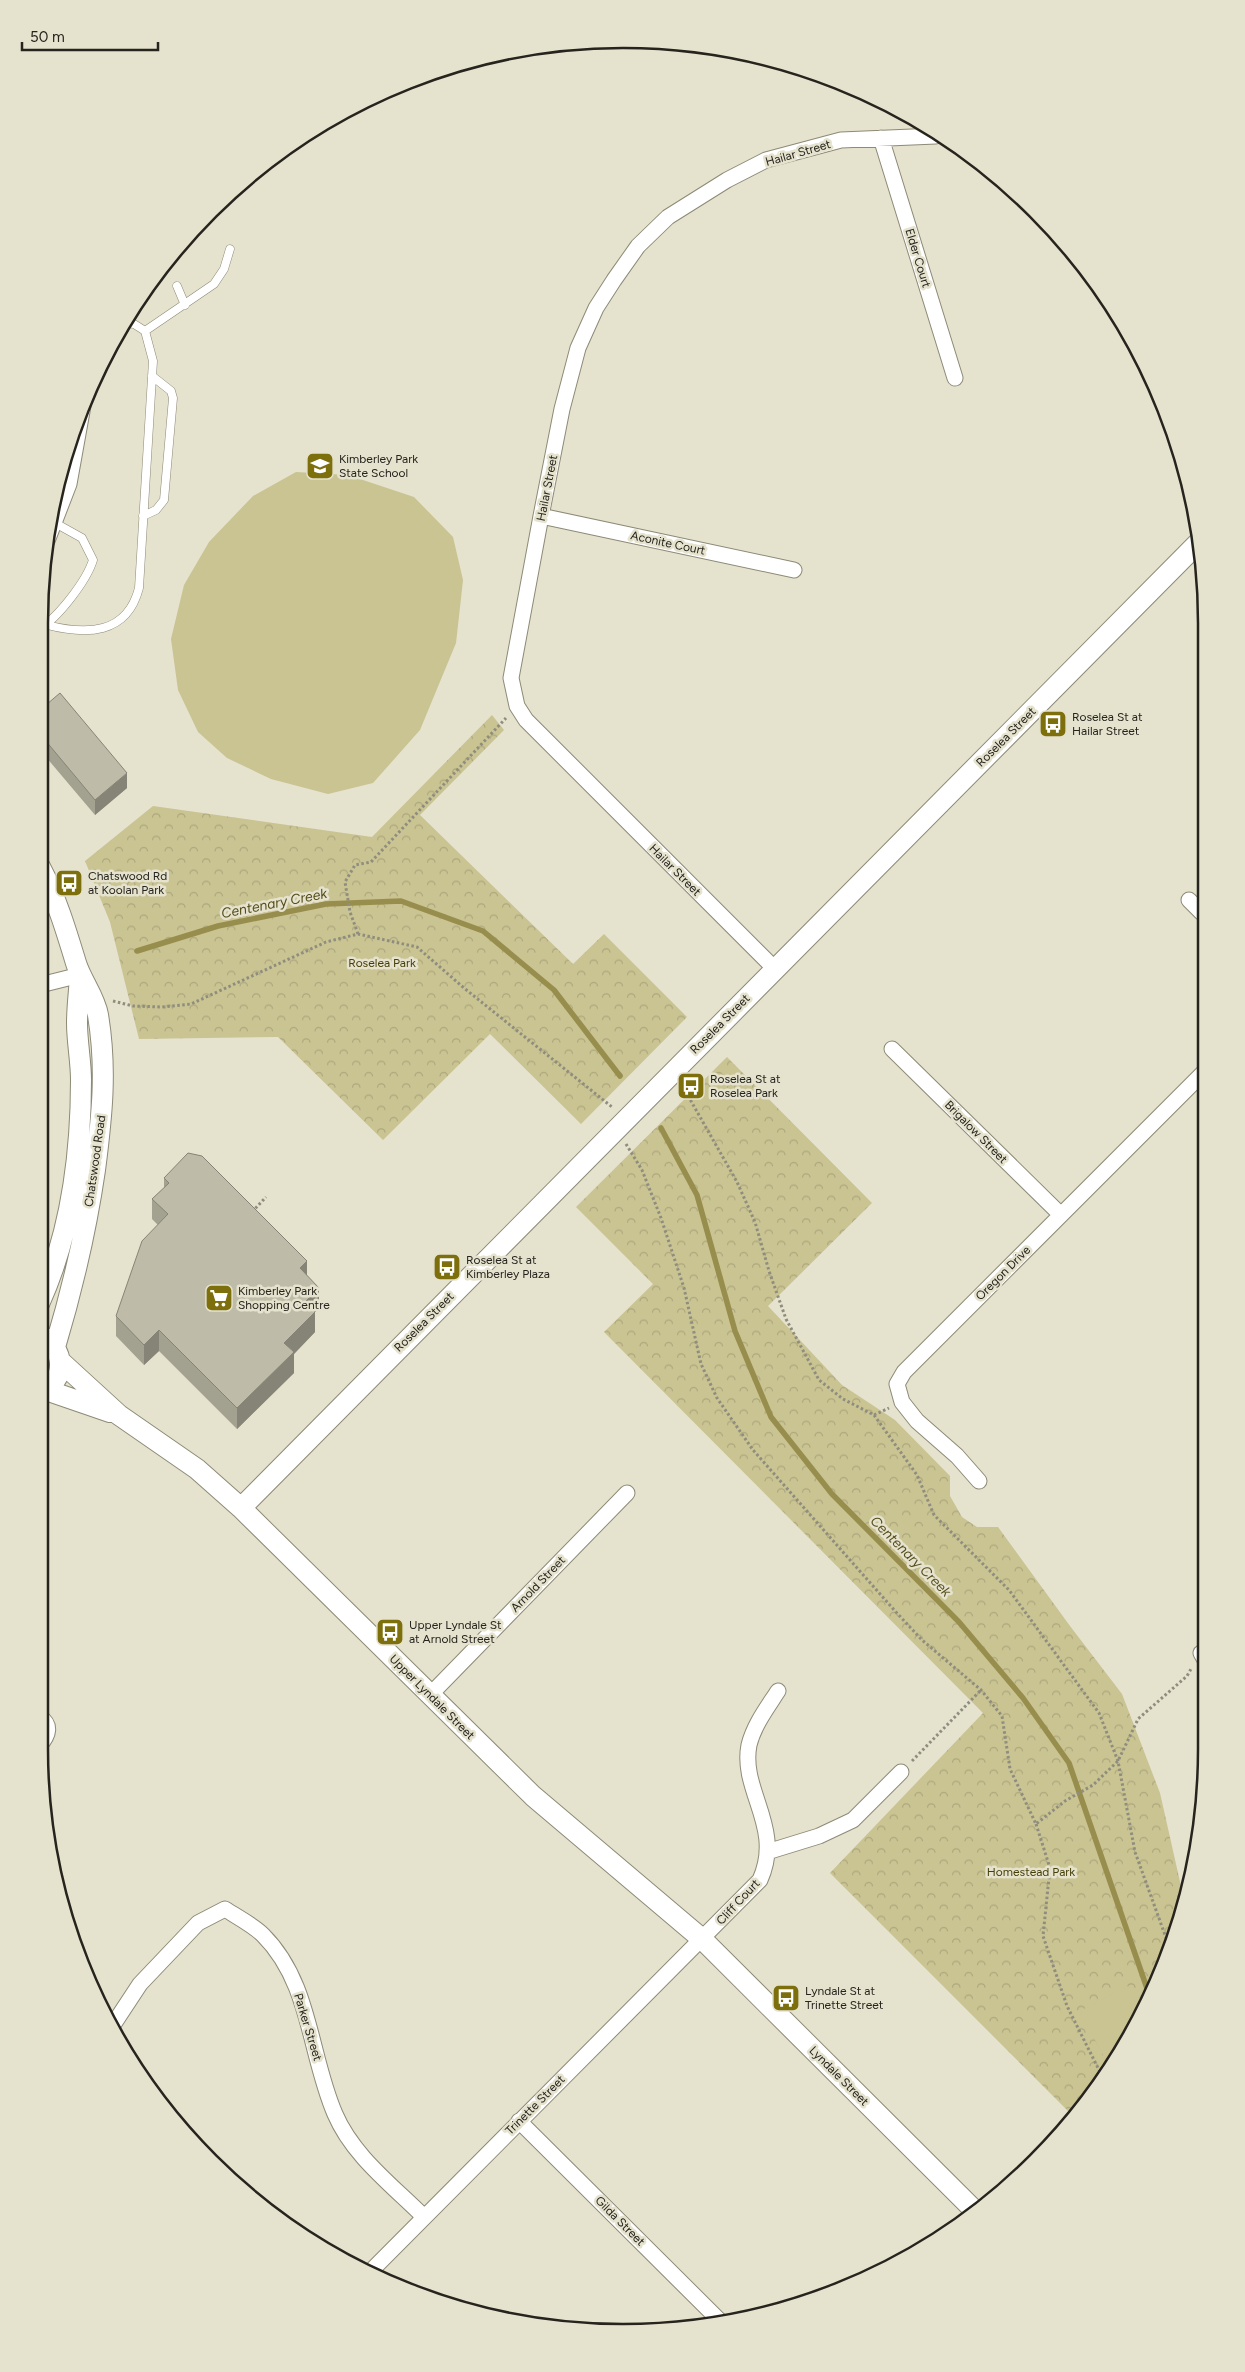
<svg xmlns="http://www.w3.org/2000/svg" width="1245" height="2372" font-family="Figtree,sans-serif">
	<defs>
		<pattern id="park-crowns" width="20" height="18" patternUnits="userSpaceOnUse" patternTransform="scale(1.25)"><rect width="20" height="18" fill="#cac392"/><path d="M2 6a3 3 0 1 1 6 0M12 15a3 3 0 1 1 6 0" fill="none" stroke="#ada77d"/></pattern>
	</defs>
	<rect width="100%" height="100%" fill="#e5e2ce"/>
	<path fill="url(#park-crowns)" d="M492,715L504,730L420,815L573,964L604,934L687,1017L581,1124L490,1034L383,1140L278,1037L139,1039L110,922L85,861L153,806L372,837Z
		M727,1057L872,1203L768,1306L842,1385L895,1420L950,1476V1496L962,1517L977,1527H998L1070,1626L1122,1694L1160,1793L1185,1904L1146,2008L1085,2105L1074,2117L830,1873L983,1713L604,1332L653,1284L576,1207Z"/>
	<path fill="#cac392" d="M296,472L348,475L414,497L453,537L463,580L456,643L420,730L373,783L328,794L271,779L227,758L198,732L178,690L171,639L184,585L209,542L253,496Z
		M1128,1986L1143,2013L1109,2067L1080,2011Z"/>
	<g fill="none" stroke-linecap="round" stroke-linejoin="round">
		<path stroke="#978d4c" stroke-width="5.5" d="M137,951L218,926L326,904L401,901L483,931L554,990L620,1076
			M661,1128L697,1195L735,1331L771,1417L832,1494L959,1622L1023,1698L1069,1763L1150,1997"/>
		<defs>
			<path id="service" d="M177,286L185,305
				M145,331L214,284L224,269L230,249
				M143,516L156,510L164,500L173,398L171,391L152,376
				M47,625C86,635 127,635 139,588L153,361L145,331L134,324L125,323
				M40,628C58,618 87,580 93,560L82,538L55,523"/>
			<path id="minor" d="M881,138L955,378
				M541,516L794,570
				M47,541L69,484L83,406
				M1189,900L1202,913
				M775,969L526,720L517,706L511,678L541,516L562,409L578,348L596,308L614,280L638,246L668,217L727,180L766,160L841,140L936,136
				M40,985L80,975
				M892,1049L1061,1215
				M979,1481L957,1456L917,1421L902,1402L897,1384L904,1372L1203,1073
				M1201,1653L1205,1660
				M429,1696L627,1493
				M39,1746C49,1735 52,1725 39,1716
				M767,1852L819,1836L853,1820L901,1772
				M111,2028L140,1984L198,1923L225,1909C237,1917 253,1925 263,1935C311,1983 309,2054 335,2114C353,2156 392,2185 424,2217
				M519,2121L721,2322
				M369,2273L760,1880C784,1827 740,1791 749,1745C754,1725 767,1708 778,1691"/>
			<path id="tertiary" d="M40,867C56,897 66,930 76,963C81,980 95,997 98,1015C107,1069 102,1116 95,1170C86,1232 73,1287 55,1347
				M39,1304C70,1236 81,1155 81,1080C81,1061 77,1042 77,1023C77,1008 79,992 80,977
				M60,1361L119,1415L197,1469L241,1508L533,1796L702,1939L976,2212
				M46,1390L110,1412
				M39,1392C68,1382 66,1347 39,1335
				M241,1508L1200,541"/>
		</defs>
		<use href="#service" stroke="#8d8a77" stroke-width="9"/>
		<use href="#minor" stroke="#8d8a77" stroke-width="17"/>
		<use href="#tertiary" stroke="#8d8a77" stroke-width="22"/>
		<path stroke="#8f8d7e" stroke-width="3" stroke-dasharray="2.5 2.5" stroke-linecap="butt" d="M358,934L350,912L345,882L355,865L371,862L506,718
			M113,1001L133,1006L162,1007L191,1004L326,942L358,934L417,947L464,988L612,1107
			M683,1087L737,1182L755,1222L769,1271L786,1319L819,1380L843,1399L874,1415L917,1475L934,1515L1009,1590L1099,1713L1118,1761L1135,1852L1169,1946
			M626,1144L642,1170L661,1218L684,1288L701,1364L717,1398L753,1450L895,1611L922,1640L981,1690L1002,1716L1010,1769L1036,1824L1065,1801L1093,1785L1118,1761L1138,1719L1187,1676L1191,1669
			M252,1212L266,1197
			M874,1415L889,1408
			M912,1761L981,1690
			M1036,1824L1050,1868L1043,1936L1067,2006L1103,2078"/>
		<use href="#service" stroke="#fff" stroke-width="8"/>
		<use href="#minor" stroke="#fff" stroke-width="15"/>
		<use href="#tertiary" stroke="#fff" stroke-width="20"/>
	</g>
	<path fill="#a3a290" d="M40,710L127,788L95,815L40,750Z
		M164,1178L307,1275L319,1308L315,1312V1332L294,1354V1373L237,1429L159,1351L144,1365L116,1336V1316L158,1225L152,1219V1199L164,1188Z"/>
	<path fill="#858476" d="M127,773V788L95,815V800Z
		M307,1261V1281L300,1268Z
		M319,1288V1308L315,1312V1332L294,1354V1373L237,1429V1408L284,1343L305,1302Z
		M159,1330V1351L144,1365V1345Z"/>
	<path fill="#bebca8" stroke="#858476" d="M60,693L127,773L95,800L40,734V710Z
		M188,1153L202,1156L307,1261L300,1268L319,1288L305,1302L315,1312L284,1343L294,1352L237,1408L159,1330L144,1345L116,1316L142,1241L168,1214L152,1199L169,1183L164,1178Z"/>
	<defs>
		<symbol id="school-square" viewBox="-11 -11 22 22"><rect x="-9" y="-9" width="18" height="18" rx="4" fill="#7c6f0c" stroke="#e5e2ce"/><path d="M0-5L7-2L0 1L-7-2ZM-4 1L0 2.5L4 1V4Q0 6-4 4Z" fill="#fff"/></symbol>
		<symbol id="bus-square" viewBox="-11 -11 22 22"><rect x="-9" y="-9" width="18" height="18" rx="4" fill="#7c6f0c" stroke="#e5e2ce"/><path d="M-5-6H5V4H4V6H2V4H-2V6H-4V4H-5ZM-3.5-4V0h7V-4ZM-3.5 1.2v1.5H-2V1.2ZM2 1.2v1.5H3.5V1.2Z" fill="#fff"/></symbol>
		<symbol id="supermarket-square" viewBox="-11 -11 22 22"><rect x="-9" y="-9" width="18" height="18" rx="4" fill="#7c6f0c" stroke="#e5e2ce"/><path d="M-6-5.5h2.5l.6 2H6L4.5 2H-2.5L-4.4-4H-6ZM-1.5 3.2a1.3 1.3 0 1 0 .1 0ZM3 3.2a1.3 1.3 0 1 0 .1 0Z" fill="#fff"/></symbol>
	</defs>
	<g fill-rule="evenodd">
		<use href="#school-square" x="304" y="450" width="32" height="32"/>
		<use href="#bus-square" x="1037" y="708" width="32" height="32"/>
		<use href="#bus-square" x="53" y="867" width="32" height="32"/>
		<use href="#bus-square" x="675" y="1070" width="32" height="32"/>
		<use href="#bus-square" x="431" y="1251" width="32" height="32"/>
		<use href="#supermarket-square" x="203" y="1282" width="32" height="32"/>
		<use href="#bus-square" x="374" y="1616" width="32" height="32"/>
		<use href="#bus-square" x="770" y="1982" width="32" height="32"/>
	</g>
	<g text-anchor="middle" stroke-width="5" stroke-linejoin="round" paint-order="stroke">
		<g font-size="12" fill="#26241d" stroke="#e5e2ce">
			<text transform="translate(798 153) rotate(-16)" y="4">Hailar Street</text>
			<text transform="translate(918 258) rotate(73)" y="4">Elder Court</text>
			<text transform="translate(547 488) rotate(-79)" y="4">Hailar Street</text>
			<text transform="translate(668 543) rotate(12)" y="4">Aconite Court</text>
			<text transform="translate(1006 737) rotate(-45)" y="4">Roselea Street</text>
			<text transform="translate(675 870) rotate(45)" y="4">Hailar Street</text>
			<text transform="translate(720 1024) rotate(-45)" y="4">Roselea Street</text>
			<text transform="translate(976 1132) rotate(45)" y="4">Brigalow Street</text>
			<text transform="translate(95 1161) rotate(-82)" y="4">Chatswood Road</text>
			<text transform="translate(1003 1273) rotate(-45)" y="4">Oregon Drive</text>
			<text transform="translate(424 1322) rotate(-45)" y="4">Roselea Street</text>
			<text transform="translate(538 1584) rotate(-46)" y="4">Arnold Street</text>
			<text transform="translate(432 1697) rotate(45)" y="4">Upper Lyndale Street</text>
			<text transform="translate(738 1902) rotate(-47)" y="4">Cliff Court</text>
			<text transform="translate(308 2027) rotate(73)" y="4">Parker Street</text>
			<text transform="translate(839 2076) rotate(45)" y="4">Lyndale Street</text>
			<text transform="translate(535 2105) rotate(-45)" y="4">Trinette Street</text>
			<text transform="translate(620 2221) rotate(45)" y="4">Gilda Street</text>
		</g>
		<g font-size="12" fill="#26241d" stroke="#e5e2ce" text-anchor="start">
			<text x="339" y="463">Kimberley Park<tspan x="339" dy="14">State School</tspan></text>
			<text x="1072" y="721">Roselea St at<tspan x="1072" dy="14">Hailar Street</tspan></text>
			<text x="88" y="880">Chatswood Rd<tspan x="88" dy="14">at Koolan Park</tspan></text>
			<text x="710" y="1083">Roselea St at<tspan x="710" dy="14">Roselea Park</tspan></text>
			<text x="466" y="1264">Roselea St at<tspan x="466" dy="14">Kimberley Plaza</tspan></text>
			<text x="238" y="1295">Kimberley Park<tspan x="238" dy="14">Shopping Centre</tspan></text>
			<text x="409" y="1629">Upper Lyndale St<tspan x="409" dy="14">at Arnold Street</tspan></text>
			<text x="805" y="1995">Lyndale St at<tspan x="805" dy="14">Trinette Street</tspan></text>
		</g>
		<g font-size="12" fill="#473f09" stroke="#e5e2ce">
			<text x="382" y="967">Roselea Park</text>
			<text x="1031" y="1876">Homestead Park</text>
		</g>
		<g font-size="14" font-style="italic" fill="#544c1a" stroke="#e5e2ce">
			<text transform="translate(274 903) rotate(-11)" y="5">Centenary Creek</text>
			<text transform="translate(911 1556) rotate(45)" y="5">Centenary Creek</text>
		</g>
	</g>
	<path d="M0 0H1245V2372H0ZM623 48H623A575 575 0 0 1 1198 623V1749A575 575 0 0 1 623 2324H623A575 575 0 0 1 48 1749V623A575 575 0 0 1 623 48Z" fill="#e5e2ce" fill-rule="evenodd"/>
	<path fill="none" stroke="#26241d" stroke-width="2.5" d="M623 48H623A575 575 0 0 1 1198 623V1749A575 575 0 0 1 623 2324H623A575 575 0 0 1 48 1749V623A575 575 0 0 1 623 48Z"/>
	<path d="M22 42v8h136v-8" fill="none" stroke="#26241d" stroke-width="2.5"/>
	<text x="30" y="42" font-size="15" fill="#26241d" stroke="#e5e2ce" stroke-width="4" paint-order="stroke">50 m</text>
</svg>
